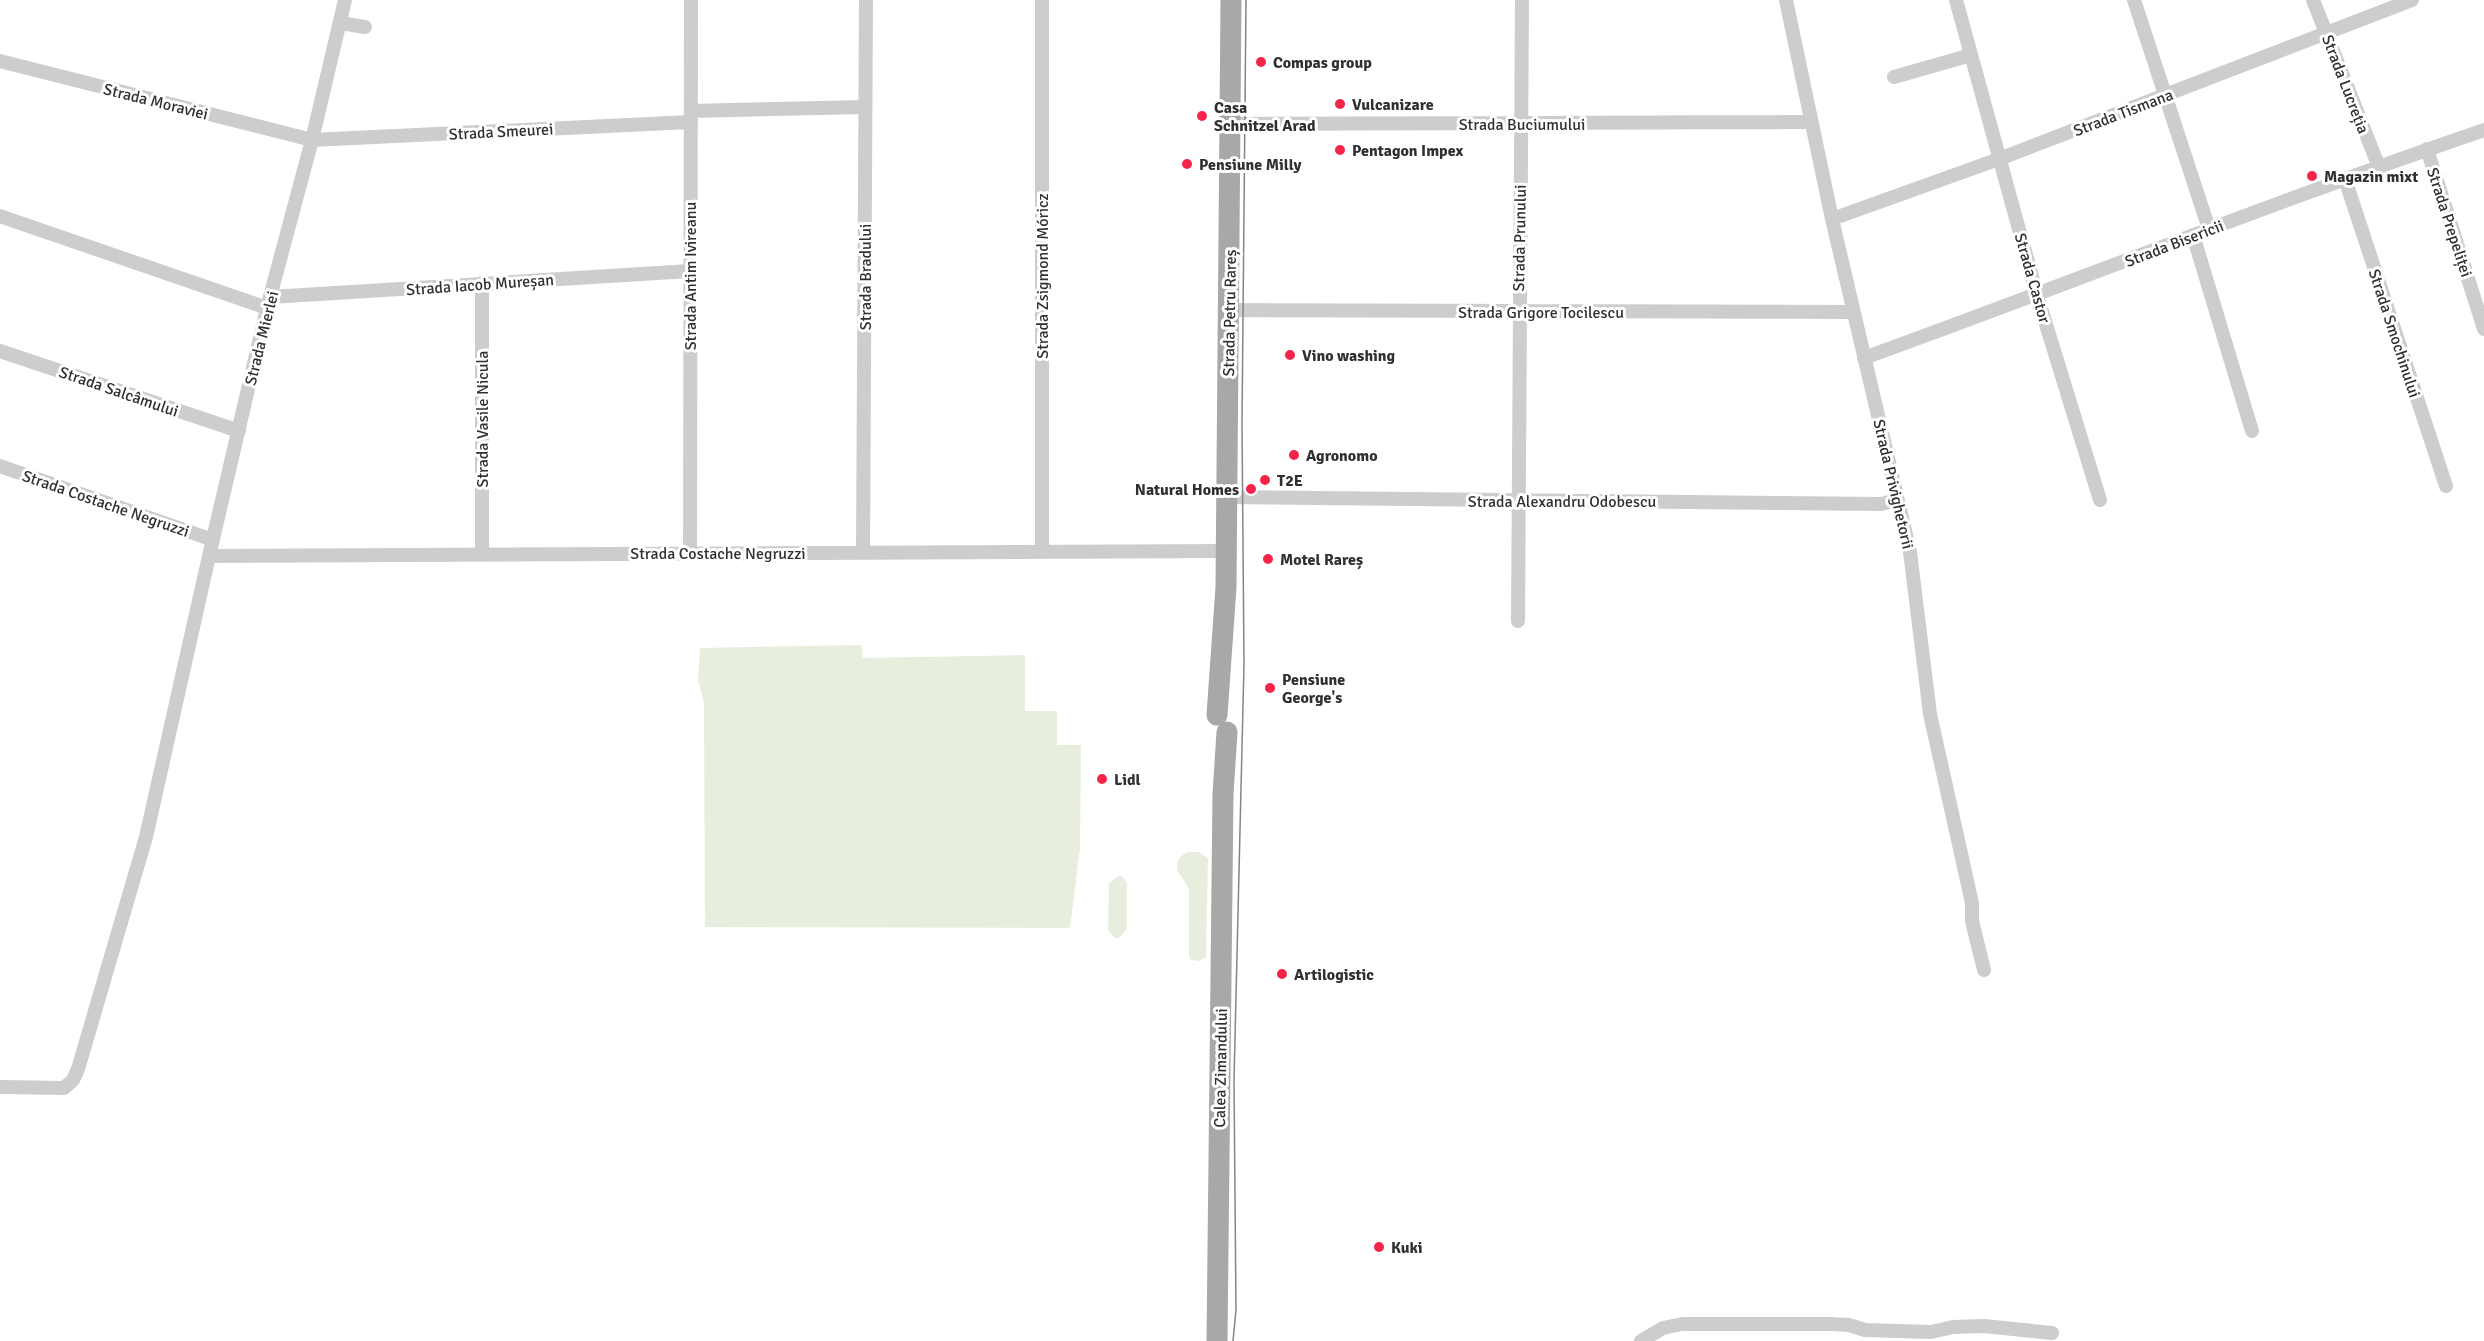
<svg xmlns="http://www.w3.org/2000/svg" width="2484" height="1341" font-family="Signika,sans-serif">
	<rect width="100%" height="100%" fill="#fff"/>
	<path fill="#e8eedd" d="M862,645L863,658L1025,655V711H1057V745H1081L1080,848L1070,928L705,927L704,703L698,680L700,648Z
		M1187,852H1199L1208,858L1206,957L1200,961L1191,960L1189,957V889L1177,870V863L1180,857Z
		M1118,876H1122L1127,883V929L1119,938H1115L1108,930L1109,883Z"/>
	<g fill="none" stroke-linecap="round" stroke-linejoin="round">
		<path stroke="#cdcdcd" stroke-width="14" d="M1786,0L1832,219L1910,552L1930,714L1972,903V921L1984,970
			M1956,0L2037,295L2100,500
			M2134,0L2209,229
			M2313,0L2379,167
			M340,23L365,27
			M0,61L312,140L691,122
			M1894,77L1971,55
			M691,111L865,107
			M1231,124L1812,122
			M2427,149L2484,329
			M2345,179L2446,486
			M0,216L267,308
			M1832,219L1999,159L2412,0
			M2193,235L2252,431
			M270,297L690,271
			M1229,310L1854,312
			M0,351L239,431
			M1864,358C2071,283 2276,201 2484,130
			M0,466L213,540
			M1227,497L1881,504L1897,500
			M1042,551V0
			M690,553L691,0
			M863,553L866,0
			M482,554V283
			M209,556L1227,551
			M1518,621L1522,0
			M0,1087L64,1088L73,1080L78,1069L146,837L209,556L267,308L312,140L345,0
			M1641,1341L1663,1328L1682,1324H1831L1849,1325L1865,1330L1931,1332L1953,1327L1984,1326L2052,1333"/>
		<path stroke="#a8a8a8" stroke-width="21" d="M1217,715L1226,587L1231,0
			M1217,1341L1223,794L1227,732"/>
		<path stroke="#858585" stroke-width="1.5" d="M1233,1341L1236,1310L1234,1080L1244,664L1242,424L1246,0"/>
	</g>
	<g fill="#f5254a" stroke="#fff" stroke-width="2">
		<circle cx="1261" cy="62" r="6"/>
		<circle cx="1340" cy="104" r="6"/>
		<circle cx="1202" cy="116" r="6"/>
		<circle cx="1340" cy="150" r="6"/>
		<circle cx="1187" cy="164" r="6"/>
		<circle cx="2312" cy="176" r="6"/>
		<circle cx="1290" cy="355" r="6"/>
		<circle cx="1294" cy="455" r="6"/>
		<circle cx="1265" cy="480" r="6"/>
		<circle cx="1251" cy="489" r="6"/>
		<circle cx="1268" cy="559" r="6"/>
		<circle cx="1270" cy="688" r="6"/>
		<circle cx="1102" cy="779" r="6"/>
		<circle cx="1282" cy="974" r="6"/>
		<circle cx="1379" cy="1247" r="6"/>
	</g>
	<g text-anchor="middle" stroke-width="6" stroke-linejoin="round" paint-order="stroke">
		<g font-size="16" font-weight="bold" fill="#303030" stroke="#fff" text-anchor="start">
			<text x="1273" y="68">Compas group</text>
			<text x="1352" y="110">Vulcanizare</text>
			<text x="1214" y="113">Casa<tspan x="1214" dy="18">Schnitzel Arad</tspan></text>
			<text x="1352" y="156">Pentagon Impex</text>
			<text x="1199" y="170">Pensiune Milly</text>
			<text x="2324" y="182">Magazin mixt</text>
			<text x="1302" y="361">Vino washing</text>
			<text x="1306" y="461">Agronomo</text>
			<text x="1277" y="486">T2E</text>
			<text x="1239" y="495" text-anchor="end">Natural Homes</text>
			<text x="1280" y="565">Motel Rareș</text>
			<text x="1282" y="685">Pensiune<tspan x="1282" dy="18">George's</tspan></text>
			<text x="1114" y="785">Lidl</text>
			<text x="1294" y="980">Artilogistic</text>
			<text x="1391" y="1253">Kuki</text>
		</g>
		<g font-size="16" fill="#303030" stroke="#fff">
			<text transform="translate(2346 84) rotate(69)" y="6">Strada Lucreția</text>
			<text transform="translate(156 101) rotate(14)" y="6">Strada Moraviei</text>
			<text transform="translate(2123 112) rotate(-21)" y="6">Strada Tismana</text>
			<text x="1522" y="130">Strada Buciumului</text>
			<text transform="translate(501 131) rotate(-3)" y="6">Strada Smeurei</text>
			<text transform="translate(2450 222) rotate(72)" y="6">Strada Prepeliței</text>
			<text transform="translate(1519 238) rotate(-89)" y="6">Strada Prunului</text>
			<text transform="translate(2174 243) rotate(-21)" y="6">Strada Bisericii</text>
			<text transform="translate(690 276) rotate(-90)" y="6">Strada Antim Ivireanu</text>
			<text transform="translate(1042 276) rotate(-90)" y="6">Strada Zsigmond Móricz</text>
			<text transform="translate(865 277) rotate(-90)" y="6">Strada Bradului</text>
			<text transform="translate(2033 278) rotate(74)" y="6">Strada Castor</text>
			<text transform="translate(480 284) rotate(-4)" y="6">Strada Iacob Mureșan</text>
			<text x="1541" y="318">Strada Grigore Tocilescu</text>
			<text transform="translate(1229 313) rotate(-89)" y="6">Strada Petru Rareș</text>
			<text transform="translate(2395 333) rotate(72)" y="6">Strada Smochinului</text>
			<text transform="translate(261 338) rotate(-76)" y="6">Strada Mierlei</text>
			<text transform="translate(119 391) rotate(19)" y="6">Strada Salcâmului</text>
			<text transform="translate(482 419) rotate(-90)" y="6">Strada Vasile Nicula</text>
			<text transform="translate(1894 484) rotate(77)" y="6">Strada Privighetorii</text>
			<text x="1562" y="507">Strada Alexandru Odobescu</text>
			<text transform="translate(106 503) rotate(19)" y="6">Strada Costache Negruzzi</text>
			<text x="718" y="559">Strada Costache Negruzzi</text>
			<text transform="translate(1220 1068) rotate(-89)" y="6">Calea Zimandului</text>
		</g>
	</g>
</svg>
